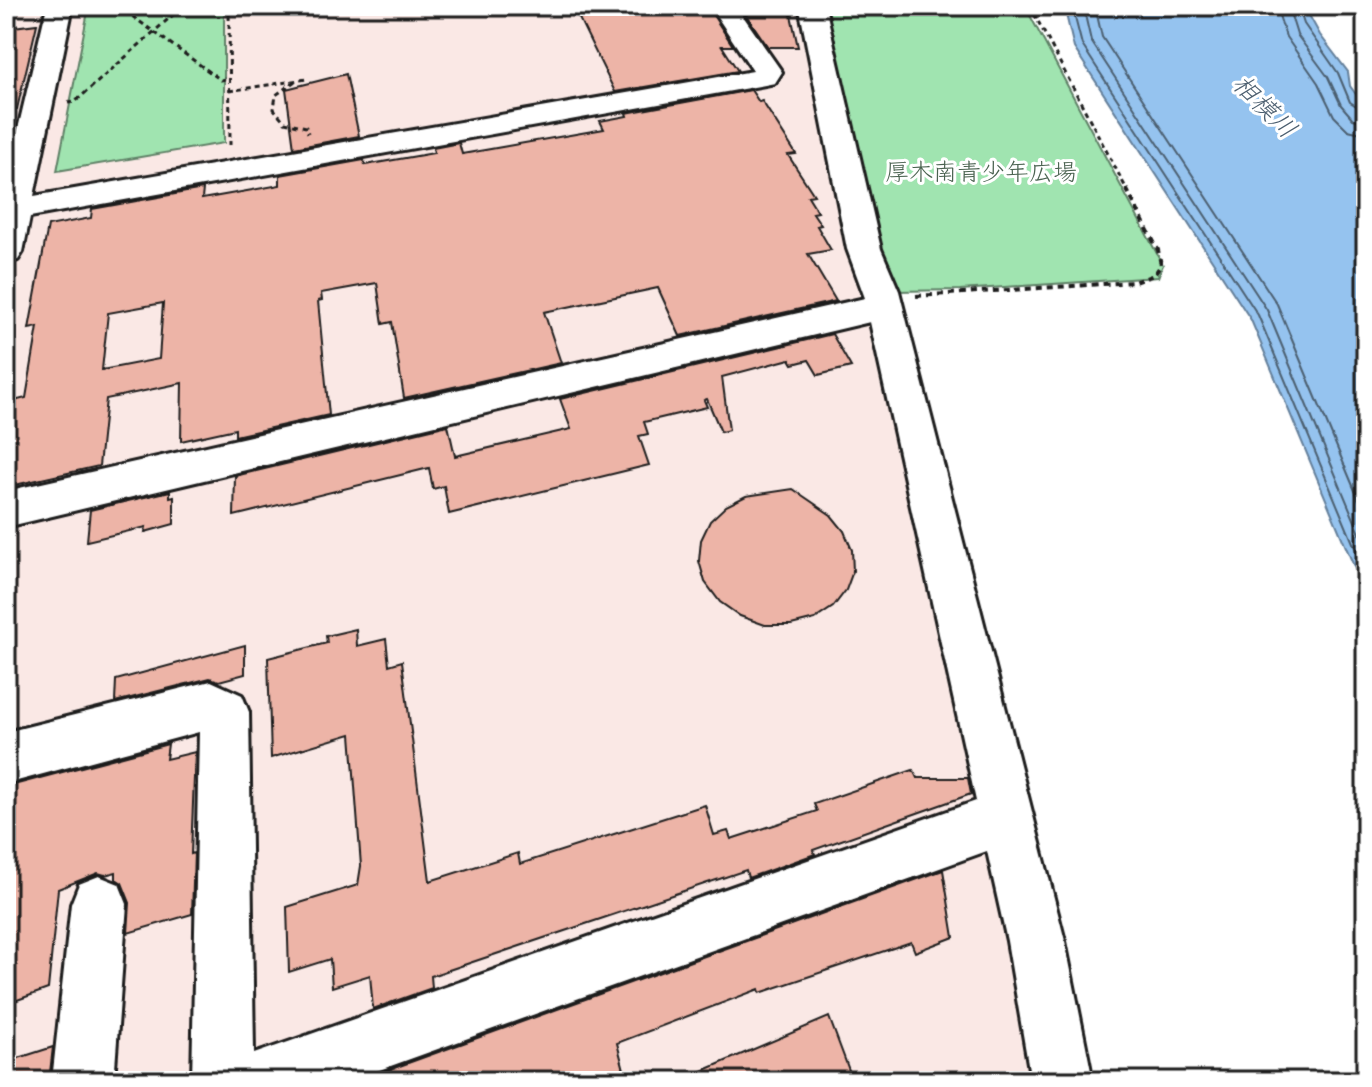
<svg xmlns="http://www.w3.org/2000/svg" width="1372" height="1087" font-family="Mynerve,'Klee One',sans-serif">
	<rect width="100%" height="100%" fill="#fff"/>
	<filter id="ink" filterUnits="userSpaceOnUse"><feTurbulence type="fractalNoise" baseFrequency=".0125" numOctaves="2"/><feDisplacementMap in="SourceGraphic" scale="16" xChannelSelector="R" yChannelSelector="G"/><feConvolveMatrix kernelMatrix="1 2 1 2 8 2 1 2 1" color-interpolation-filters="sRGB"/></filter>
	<g filter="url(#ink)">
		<path fill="#fae8e5" d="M6,6H799L867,285L1048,1081H6Z"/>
		<path fill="#a0e4b0" stroke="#5e8066" stroke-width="2" d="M89,6H224V143L57,171Z
			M817,6H1025L1163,265L1158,277L960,290L894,291L880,259Z"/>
		<path fill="#95c3ef" stroke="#65809b" stroke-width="2" d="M1064,6H1304L1320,35L1348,72L1350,86L1366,108V595L1251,320L1074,48Z"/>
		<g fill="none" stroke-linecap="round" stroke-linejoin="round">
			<path stroke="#4c5f70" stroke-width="2" d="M1072,6L1082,45L1258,315L1366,574
				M1083,6L1091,41L1267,310L1366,548
				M1095,6L1102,37L1277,304L1366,517
				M1276,6L1286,37L1318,83L1334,116L1348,130L1366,134
				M1288,6L1297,35L1328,77L1341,105L1353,119L1366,122
				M1298,6L1304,24L1338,73L1350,102L1366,112"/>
		</g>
		<path fill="#edb4a7" stroke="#1c1c1c" stroke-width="2" fill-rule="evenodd" d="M573,6H707L733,46H722L738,71L615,92Z
			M740,6H784L791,15L798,47H768Z
			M37,24L17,109L6,108V28Z
			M346,74L359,136L294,148L286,89Z
			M751,90L759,102L762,101L796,154L788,155L814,195L808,196L818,212L813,213L821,225L817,226L831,250L808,254L836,301L680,336L658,288L544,312L561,363L404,398L392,322L383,324L377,283L321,293L322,300L318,301L329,415L235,436V429L181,441L182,383L106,399L99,466L6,487V403L26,398L38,327L29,329L48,226L91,218L92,209L203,189L202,199L280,185V175L364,160L365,165L434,153L433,148L459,143L462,154L604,129L600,121L627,116L626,113ZM163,303L159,359L102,370L108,313Z
			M832,334L851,367L818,375L809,360L793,364L790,359L722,377L729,430L721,432L707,399L704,400L707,407L644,422L648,434L639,436L649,465L449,514L444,486L433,489L429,468L234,516L235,476L448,425L455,456L571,429L560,399Z
			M793,489L831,515L844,531L852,550L853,571L846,590L833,607L815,619L791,625H765L740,616L720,602L705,582L699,561L701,540L710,521L726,506L746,496Z
			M170,491V497L174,496V524L145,532L146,527L87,541L90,510Z
			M356,629L357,646L386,639L389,665L402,661L430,881L518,853L520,864L705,805L714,835L728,831L731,839L817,811L814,804L913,770L917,778H968L971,794L813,850L815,854L748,878L746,870L431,976L432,988L373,1009L370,975L332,987L330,959L289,972L287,907L358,885L361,866L351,734L271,758L268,658L327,643L326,636Z
			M245,645V674L219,681L210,678L115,702L116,680Z
			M168,744L166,759L195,752L191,854L194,853L192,914L128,933L130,903L122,883L116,879V872L105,875L98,873L58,889L48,989L6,1004V787Z
			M943,870L954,937L915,952L911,942L760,993L759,989L617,1043L627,1081H358Z
			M829,1017L853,1081H679Z
			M53,1047L49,1081H6V1062Z"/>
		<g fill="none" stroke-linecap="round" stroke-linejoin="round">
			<defs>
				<path id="minor" d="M47,6H73L34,196L753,71L710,6H736L782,72L775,83L765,85L30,217L23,252L18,260L6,263V180Z
					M799,6H825L881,249L899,291L1065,941L1093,1081H1031L1007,941L987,851L349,1081H192L199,732L6,784V732L211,681L242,695L249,712L254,1054L976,801L870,322L6,527V491L865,298L847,249Z
					M99,876L119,884L127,904L114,1081H52L71,904L79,884Z"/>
			</defs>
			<use href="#minor" stroke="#1c1c1c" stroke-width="6"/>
			<path stroke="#1c1c1c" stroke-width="3" stroke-dasharray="5 4" stroke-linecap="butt" d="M118,6L221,80L229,78
				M229,6L230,145
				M1030,6L1126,188
				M295,81L276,95L274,109L285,122L306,127L308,133
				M229,91L306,79
				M68,103L75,102L183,6"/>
			<path stroke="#1c1c1c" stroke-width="4" stroke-dasharray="6 5" stroke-linecap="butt" d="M916,296L1134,282L1154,275L1161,265L1158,250L1125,186"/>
			<use href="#minor" fill="#fff" fill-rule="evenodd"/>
		</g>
	</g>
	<g text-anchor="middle" stroke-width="6" stroke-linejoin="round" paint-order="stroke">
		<g font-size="24" fill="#4a6250" stroke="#fff">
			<text x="981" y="180">厚木南青少年広場</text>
		</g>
		<g font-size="26" font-style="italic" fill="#4c5f70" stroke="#fff">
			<text transform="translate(1265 106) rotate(45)" y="9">相模川</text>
		</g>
	</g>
	<rect width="1372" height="1087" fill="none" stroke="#fff" stroke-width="32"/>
	<rect x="16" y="16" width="1340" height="1055" fill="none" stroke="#1c1c1c" stroke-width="3" filter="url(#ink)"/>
</svg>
